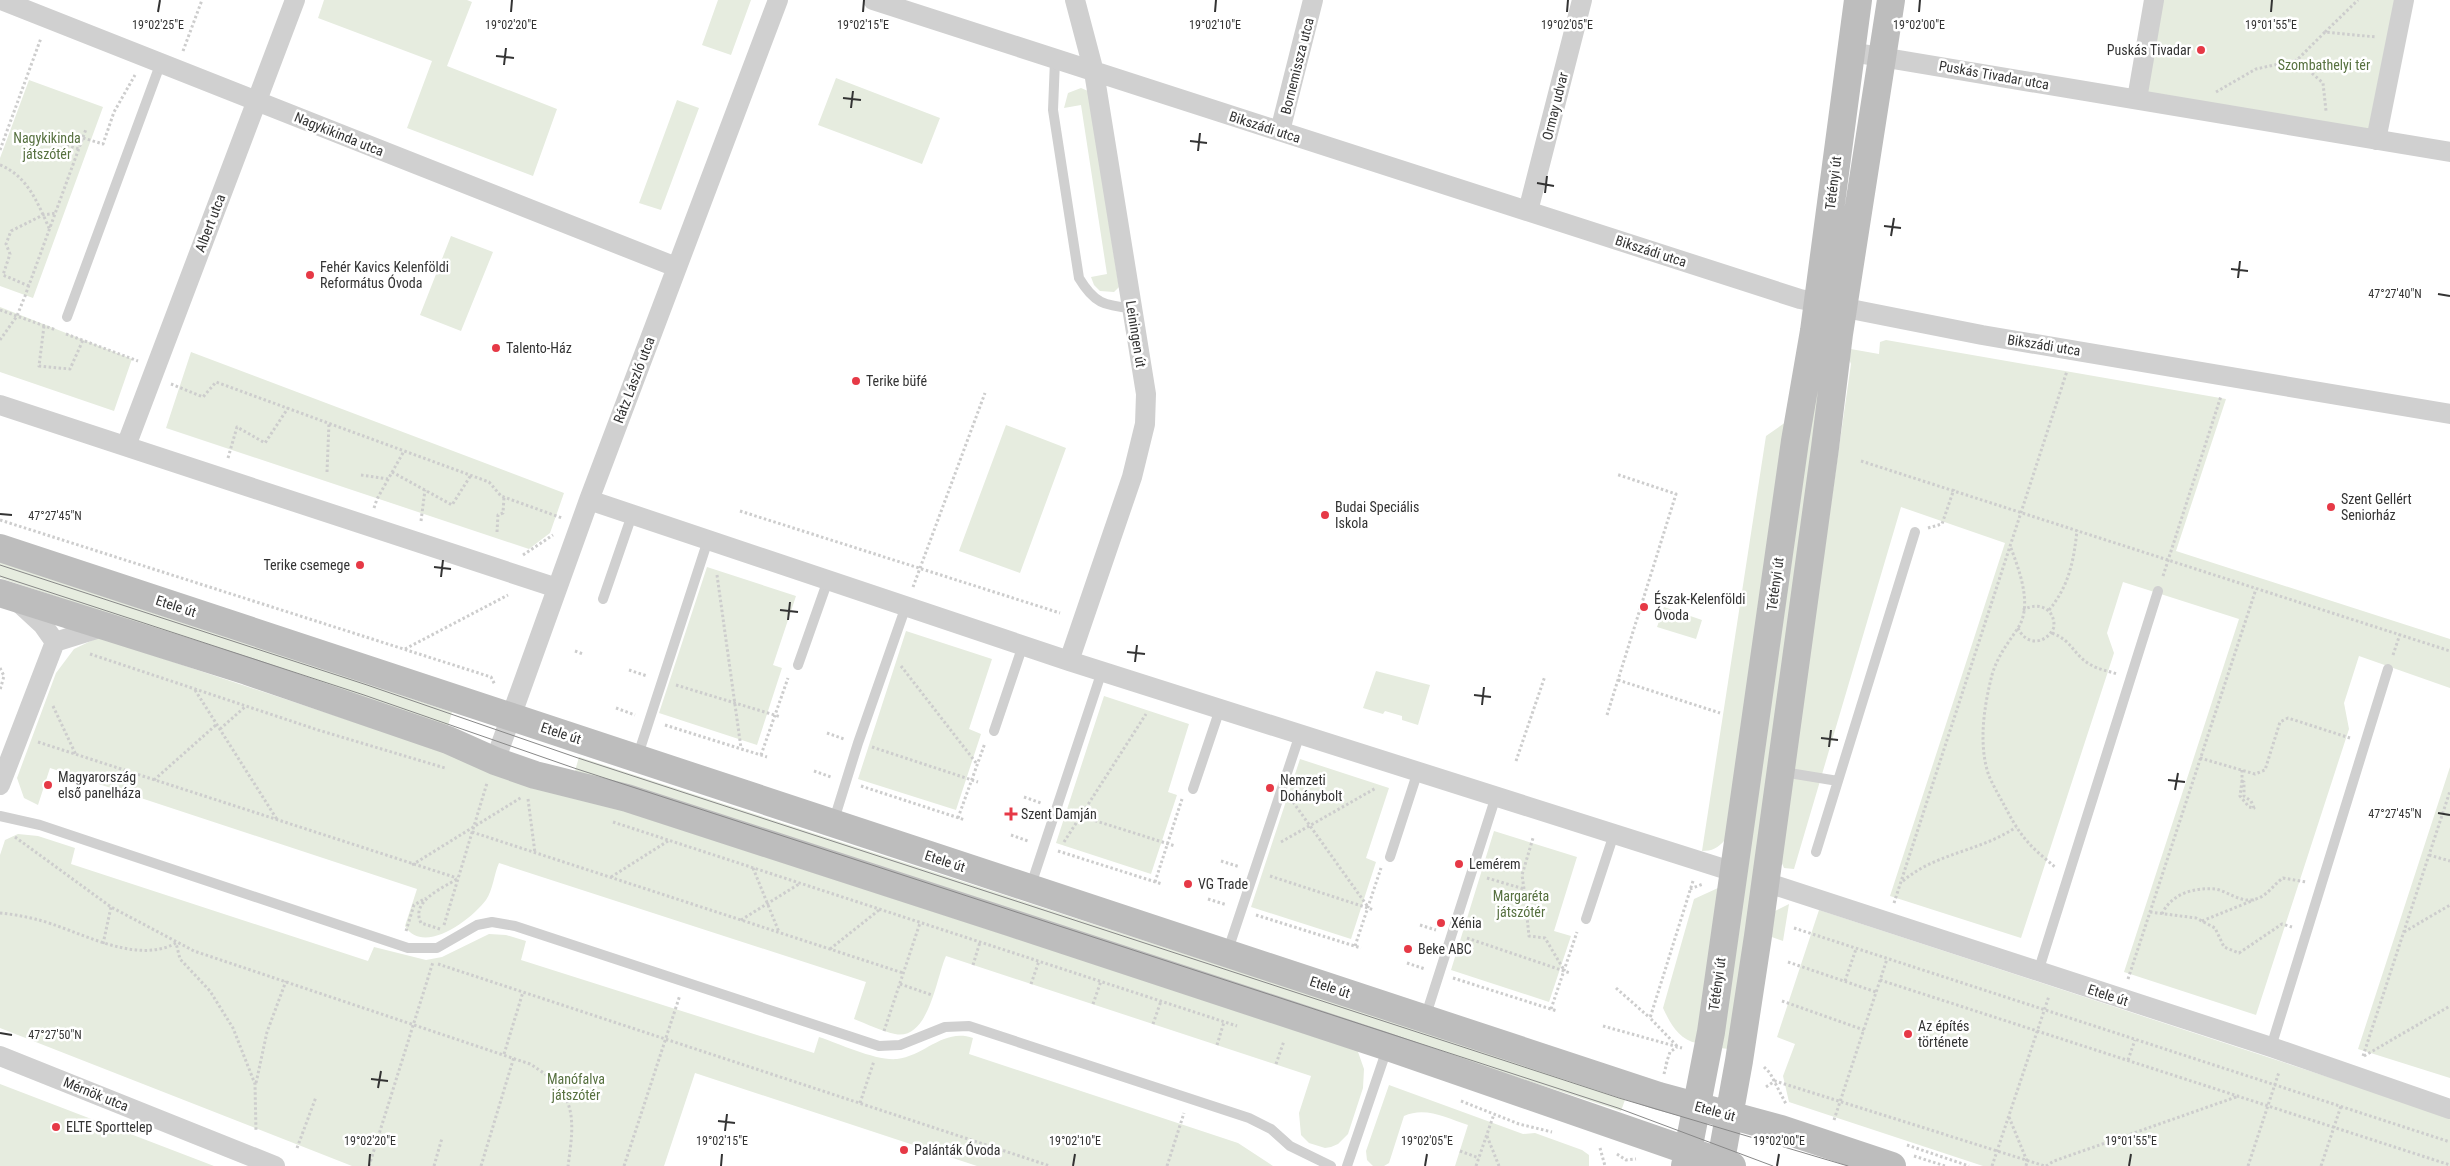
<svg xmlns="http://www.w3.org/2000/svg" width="2450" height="1166" font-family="'Roboto Condensed',sans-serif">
	<rect width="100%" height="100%" fill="#fff"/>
	<path fill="#e6ecdf" d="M324,0H467L472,2L447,66L557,109L533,176L407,128L432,61L318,18Z
		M718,0H751L731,55L702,45Z
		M2154,0H2404L2376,140L2137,99Z
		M836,78L940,118L922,164L818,125Z
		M29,80L103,107L33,298L0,286V158Z
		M1081,88L1088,91L1119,287L1114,292L1100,291L1094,285L1091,277L1107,274L1081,105L1064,108L1068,93Z
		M677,100L699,108L661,210L639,203Z
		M451,236L493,252L461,331L420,315Z
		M0,307L132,359L114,411L0,372Z
		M1886,340L2226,399L2176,551L2450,639V688L2359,656L2344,703L2349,729L2256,1015L2124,972L2239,619L2123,582L2107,633L2114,653L2021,938L1890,896L2005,543L1901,507L1794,869L1784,868L1780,859L1851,364L1845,348L1879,354L1880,342Z
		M1821,345L1829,346L1729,1049L1720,1048Z
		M191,352L564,493L550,533L529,549L166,428Z
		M1786,422L1725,840C1718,848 1712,851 1702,851L1766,436Z
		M1006,425L1066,448L1020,573L959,551Z
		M0,562L452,712L448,726L0,578Z
		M707,567L796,596L773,665L782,668L757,745L659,713Z
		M1664,607L1702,620L1696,639L1657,627Z
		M906,631L992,659L969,729L981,734L956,810L858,779Z
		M95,639H104L541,784L1357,1049L1364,1069L1363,1088L1348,1134L1338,1144L1331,1147L1325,1148L1309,1143L1301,1135L1299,1113L1311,1076L946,956C936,978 929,1041 895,1034C881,1031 867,1024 854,1019L866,982L499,863C494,874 493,890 486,900C471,920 423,956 405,926L417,889L50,768L38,805L24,798L17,778L56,673L74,649Z
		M1376,671L1430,685L1418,725L1402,720V716L1385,711L1383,714L1363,708Z
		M1104,696L1189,724L1168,792L1177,795L1151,874L1056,843Z
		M579,757L1626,1097L1621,1111L575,771Z
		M1300,759L1389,788L1366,858L1376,862L1351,939L1251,907Z
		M2450,767V1078L2358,1049Z
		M1494,831L1577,857L1554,931L1571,936L1549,1002L1451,970Z
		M18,834L38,836L75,848L71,864L368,961L374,947L426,960L442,957L489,934L506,935L526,941L521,960L814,1053L819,1037C840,1044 876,1061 897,1059C925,1056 943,1028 973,1038L969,1054L1238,1143L1273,1166H977L695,1073L664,1166H352L0,1028V855L5,840Z
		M1718,888L1697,1043C1679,1040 1670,1023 1663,1008L1694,899Z
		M1789,904L1783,941L1769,936L1775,911Z
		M1819,910L2450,1117V1166H1983L1789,1102L1783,1076L1795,1044L1777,1037Z
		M0,1084L214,1166H0Z
		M1389,1085L1523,1134L1535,1133L1582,1150L1589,1155V1166H1455L1468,1125C1447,1118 1425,1106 1404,1116L1389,1163L1384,1166H1373L1367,1160L1366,1151Z"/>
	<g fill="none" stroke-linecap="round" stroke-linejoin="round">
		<path stroke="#cdcdcd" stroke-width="3" stroke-dasharray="2.5 2.5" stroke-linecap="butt" d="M2325,32L2358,0
			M183,51L202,0
			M2297,60L2323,83L2326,111
			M2216,92L2256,69L2297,60L2325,32L2376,37
			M83,138L103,144L114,112L135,75
			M57,142L79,149
			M0,150L41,38
			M0,165C28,176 38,204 50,230
			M29,286L3,275L10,254L6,244L11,231L43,215L57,213
			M0,310L56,330
			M44,326L39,366L70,369L83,340
			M66,334L138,361
			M0,340L17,316L25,296L86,129
			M171,384L203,397L216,382L489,482L501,496L562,518
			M228,458L237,427L265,443L288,408
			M1861,461L2450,651
			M327,472L329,423
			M392,472L452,505L471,475
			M361,475L388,479
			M374,508L377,499L404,451
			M740,511L1060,613
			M0,520L491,677L495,685
			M421,521L425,490
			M1928,528L1942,524L1954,489
			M497,532L498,515L503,513L504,497
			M2011,548C2019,570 2033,605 2018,628C2008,643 1997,657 1992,675C1984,706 1978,745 1989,776C1993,785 1998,794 2003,803C2010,816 2017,830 2027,841C2035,851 2046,859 2055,867
			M523,555L553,535
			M717,575L741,748
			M2163,576L2221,396
			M913,587L985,393
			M2049,610C2069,586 2074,560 2077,530
			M2018,628C2026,646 2046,645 2054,627C2055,609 2039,601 2023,610
			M2052,633C2073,641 2073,655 2091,665C2098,669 2108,671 2117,674
			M405,649L508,595
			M575,651L583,654
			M90,654L318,730L445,768
			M2393,655L2400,634
			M901,666L977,764
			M0,668L4,676L0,690
			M629,670L647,676
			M1618,680L1720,713
			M676,685L781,717
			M195,690L278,821
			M53,706L76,755
			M616,708L635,715
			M1607,715L1676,494L1616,474
			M665,725L767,757
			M220,729L246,706
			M827,733L844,739
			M38,742L457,878
			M872,747L978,782
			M761,755L788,678
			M2200,758L2255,774L2265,770L2280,722L2288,718L2350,738
			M1516,761L1545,676
			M2242,770V781
			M814,771L831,777
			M154,780L217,724
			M2242,781L2244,782V796L2251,801L2254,808L2249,807L2240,796Z
			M861,786L965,820
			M1024,797L1041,803
			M528,799L535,853
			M1293,802L1368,907
			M1071,813L1175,846
			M958,818L985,743
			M613,822L1237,1026
			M472,832L903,973
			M1011,835L1028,841
			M15,837L111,907L194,951L530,1064C577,1092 575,1117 568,1166
			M1064,842L1146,714
			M1281,842L1376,788
			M1058,851L1162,884
			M2429,855L2450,861
			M1221,861L1240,867
			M412,865L522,797
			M753,868L779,932
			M1270,876L1374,910
			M611,877L668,841
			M1487,878L1524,889L1529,936L1545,938L1564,970
			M1903,881C1935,853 1982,851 2016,827
			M1155,882L1182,799
			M1524,889L1522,875L1533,838
			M1690,889L1703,884
			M1208,899L1227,905
			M1894,903L2067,371
			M2150,912L2196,918L2215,928L2224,947L2239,953L2282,924L2292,927
			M0,913C11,914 23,916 35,919C77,929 134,966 176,943L180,959L210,991L233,1028L255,1084L256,1132
			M2162,914C2171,894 2194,887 2215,889C2228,891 2241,904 2256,899C2267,896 2274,884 2283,878L2306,882
			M1256,915L1361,948
			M741,920L799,884
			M2202,921L2254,900
			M444,925L487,783
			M1420,925L1436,930
			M1794,928L2450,1142
			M440,929L421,923C410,901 443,888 457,879
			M406,931L414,905L426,898
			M2404,932L2450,905
			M1467,938L1570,973
			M103,944L111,907
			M1355,946L1381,868
			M830,949L879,910
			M1788,962L1876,992
			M1407,963L1425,969
			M438,964L1050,1166
			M973,965L980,942
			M1453,978L1557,1011
			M2128,979L2256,589
			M1880,980L2450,1165
			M1845,981L1856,949
			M900,984L932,995
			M1031,984L1039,961
			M1616,988L1650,1018
			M1782,1001L1864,1030
			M1093,1004L1101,981
			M1551,1009L1577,932
			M1153,1024L1161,1001
			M1603,1026L1682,1048
			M884,1031L920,923
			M1217,1045L1224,1022
			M1677,1046L1650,1018L1693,881
			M504,1054L523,992
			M2363,1056L2450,791
			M2364,1056L2450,1006
			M2128,1060L2135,1040
			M1276,1064L1284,1041
			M1666,1064L1670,1052L1677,1047
			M1764,1067L1770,1073L1786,1104
			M1664,1074L1667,1062
			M256,1083L267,1032L286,981
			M1766,1087L1775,1081L2045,1166
			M1461,1101L1519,1124L1552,1132
			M860,1103L874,1061
			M2009,1117L2027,1161L2026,1166
			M1834,1120L1887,959
			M1487,1136L1499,1166
			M1907,1145L1969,1166
			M297,1148L316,1097
			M1600,1148L1605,1166
			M1460,1151L1479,1158
			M1617,1154L1626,1160L1636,1159
			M1914,1156L1945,1166
			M369,1166L433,962
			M434,1166L442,1138
			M481,1166L514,1057
			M624,1166L680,995
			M1167,1166L1184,1113
			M1476,1166L1494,1114
			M1992,1166L2049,996
			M2046,1166L2054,1161L2239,1096
			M2248,1166L2279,1072
			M2321,1166L2341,1106"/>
		<path stroke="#d0d0d0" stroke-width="10" d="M1055,60L1053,110L1079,278C1094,303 1104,306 1132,308
			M67,317L160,65
			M603,599L632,515
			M798,665L828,580
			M994,731L1023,645
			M637,758L708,540
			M1783,772L1838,781
			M1193,789L1220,709
			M0,816L40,825L408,948H437L477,925L492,922L515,926L879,1046L900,1045L945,1027L969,1026L1249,1118L1271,1129L1290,1146L1331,1166
			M833,823L858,743L906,606
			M1816,852L1915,532
			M1390,857L1418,771
			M1030,888L1102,671
			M1586,919L1614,834
			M1227,953L1300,734
			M2038,972L2158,591
			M1425,1018L1496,796
			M2271,1047L2388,669
			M1347,1166L1387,1049"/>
		<path stroke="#d0d0d0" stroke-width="20" d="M1,0L676,267
			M873,0L1800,299L1982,335L2450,414
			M1851,52L2450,152
			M2137,99L2154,0
			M1280,131L1313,0
			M2376,140L2404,0
			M1528,211L1582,0
			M0,405L557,588
			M126,446L295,0
			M589,500L1069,661L1734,872
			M17,601L43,625L55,642
			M1069,661L1132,477L1145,424L1146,394L1094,72L1075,0
			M495,761L589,500L778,0
			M0,785L55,642L106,626
			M1765,882L2271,1047L2450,1109
			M0,1056L275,1166"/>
		<path stroke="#bdbdbd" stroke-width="28" d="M0,548L1659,1096L1781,1129L1892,1166
			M0,593L247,671L448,740L495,761L535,775L627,798L1012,923L1388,1047L1732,1166
			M1685,1166L1711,1032L1795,441L1814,331L1858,0
			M1720,1166L1739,1061L1758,936L1825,448L1839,334L1891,0"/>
		<path stroke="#888" stroke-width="1" d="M0,565L367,685L578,758L1619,1098L1848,1166
			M0,576L364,695L574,768L1618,1108L1773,1166"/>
	</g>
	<path fill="none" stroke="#333" stroke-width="2" d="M158,12L160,0M511,12L512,0M863,12L864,0M1215,12L1216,0M1567,12L1568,0M1919,12L1920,0M2271,12L2272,0M496,56L514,58M504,65L506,48M843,98L861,100M851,108L853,91M1190,141L1207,143M1198,151L1200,133M1537,183L1554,186M1545,193L1547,176M1884,226L1901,228M1891,236L1894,218M2231,269L2248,271M2238,278L2240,261M2438,294L2450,296M0,514L12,515M434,567L451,569M441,577L443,560M780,610L798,612M788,620L790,602M1127,652L1145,654M1135,662L1137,645M1474,695L1491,697M1482,705L1484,687M1821,738L1838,740M1829,747L1831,730M2168,780L2185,782M2175,790L2178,773M2438,813L2450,815M0,1033L12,1035M371,1079L388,1081M378,1088L381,1071M718,1121L735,1123M725,1131L727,1114M369,1166L370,1154M721,1166L722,1154M1073,1166L1075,1154M1425,1166L1427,1154M1777,1166L1779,1154M2129,1166L2131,1154"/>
	<g fill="#e63946" stroke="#fff" stroke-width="2">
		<circle cx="2201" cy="50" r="5"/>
		<circle cx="310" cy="275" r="5"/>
		<circle cx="496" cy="348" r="5"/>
		<circle cx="856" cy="381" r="5"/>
		<circle cx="2331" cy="507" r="5"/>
		<circle cx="1325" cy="515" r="5"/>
		<circle cx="360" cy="565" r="5"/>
		<circle cx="1644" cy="607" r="5"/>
		<circle cx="48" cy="785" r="5"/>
		<circle cx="1270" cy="788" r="5"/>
		<path d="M1008.5 806.5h5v5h5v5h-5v5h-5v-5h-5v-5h5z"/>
		<circle cx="1459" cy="864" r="5"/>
		<circle cx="1188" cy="884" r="5"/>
		<circle cx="1441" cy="923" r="5"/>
		<circle cx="1408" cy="949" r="5"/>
		<circle cx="1908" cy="1034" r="5"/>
		<circle cx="56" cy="1127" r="5"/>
		<circle cx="904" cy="1150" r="5"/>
	</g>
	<g text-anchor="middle" stroke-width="5" stroke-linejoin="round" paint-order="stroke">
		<g font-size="14" fill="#333" stroke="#fff" text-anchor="start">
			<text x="2191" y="55" text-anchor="end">Puskás Tivadar</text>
			<text x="320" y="272">Fehér Kavics Kelenföldi<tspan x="320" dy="16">Református Óvoda</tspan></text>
			<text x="506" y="353">Talento-Ház</text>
			<text x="866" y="386">Terike büfé</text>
			<text x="2341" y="504">Szent Gellért<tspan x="2341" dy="16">Seniorház</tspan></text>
			<text x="1335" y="512">Budai Speciális<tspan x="1335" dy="16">Iskola</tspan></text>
			<text x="350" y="570" text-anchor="end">Terike csemege</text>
			<text x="1654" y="604">Észak-Kelenföldi<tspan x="1654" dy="16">Óvoda</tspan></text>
			<text x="58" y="782">Magyarország<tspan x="58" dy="16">első panelháza</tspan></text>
			<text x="1280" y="785">Nemzeti<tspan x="1280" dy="16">Dohánybolt</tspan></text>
			<text x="1021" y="819">Szent Damján</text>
			<text x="1469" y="869">Lemérem</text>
			<text x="1198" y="889">VG Trade</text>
			<text x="1451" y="928">Xénia</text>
			<text x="1418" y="954">Beke ABC</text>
			<text x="1918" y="1031">Az építés<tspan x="1918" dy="16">története</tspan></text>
			<text x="66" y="1132">ELTE Sporttelep</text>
			<text x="914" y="1155">Palánták Óvoda</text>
		</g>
		<g font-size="14" fill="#56703f" stroke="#fff">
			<text x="2324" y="70">Szombathelyi tér</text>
			<text x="47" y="143">Nagykikinda<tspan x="47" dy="16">játszótér</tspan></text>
			<text x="1521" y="901">Margaréta<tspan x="1521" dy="16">játszótér</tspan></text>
			<text x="576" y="1084">Manófalva<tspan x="576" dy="16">játszótér</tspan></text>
		</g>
		<g font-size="14" fill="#333" stroke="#fff">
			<text transform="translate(1297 66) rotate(-76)" y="5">Bornemissza utca</text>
			<text transform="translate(1994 75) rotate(10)" y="5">Puskás Tivadar utca</text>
			<text transform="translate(1555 106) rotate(-76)" y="5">Ormay udvar</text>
			<text transform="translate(1265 127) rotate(18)" y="5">Bikszádi utca</text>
			<text transform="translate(339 134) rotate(22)" y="5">Nagykikinda utca</text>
			<text transform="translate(1833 183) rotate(-83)" y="5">Tétényi út</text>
			<text transform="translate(210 223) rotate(-69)" y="5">Albert utca</text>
			<text transform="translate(1651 251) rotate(18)" y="5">Bikszádi utca</text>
			<text transform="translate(1136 334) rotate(81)" y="5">Leiningen út</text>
			<text transform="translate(2044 345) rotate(9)" y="5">Bikszádi utca</text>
			<text transform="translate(634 380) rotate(-69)" y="5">Rátz László utca</text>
			<text transform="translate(1775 584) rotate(-82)" y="5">Tétényi út</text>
			<text transform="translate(176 606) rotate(18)" y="5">Etele út</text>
			<text transform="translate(561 733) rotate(18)" y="5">Etele út</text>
			<text transform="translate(945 861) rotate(18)" y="5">Etele út</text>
			<text transform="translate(1717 984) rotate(-82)" y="5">Tétényi út</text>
			<text transform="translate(1330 987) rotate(18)" y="5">Etele út</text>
			<text transform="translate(2108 995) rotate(18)" y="5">Etele út</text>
			<text transform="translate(96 1094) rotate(22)" y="5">Mérnök utca</text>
			<text transform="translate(1715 1111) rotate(15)" y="5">Etele út</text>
		</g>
	</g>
	<g font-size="12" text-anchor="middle" fill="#333" stroke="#fff" stroke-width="5" stroke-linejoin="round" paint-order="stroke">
		<text x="158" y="29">19°02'25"E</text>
		<text x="511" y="29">19°02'20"E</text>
		<text x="863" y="29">19°02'15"E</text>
		<text x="1215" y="29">19°02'10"E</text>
		<text x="1567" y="29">19°02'05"E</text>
		<text x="1919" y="29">19°02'00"E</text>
		<text x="2271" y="29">19°01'55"E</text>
		<text x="2395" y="298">47°27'40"N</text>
		<text x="55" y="520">47°27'45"N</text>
		<text x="2395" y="818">47°27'45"N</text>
		<text x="55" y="1039">47°27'50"N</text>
		<text x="370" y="1145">19°02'20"E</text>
		<text x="722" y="1145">19°02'15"E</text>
		<text x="1075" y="1145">19°02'10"E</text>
		<text x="1427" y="1145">19°02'05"E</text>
		<text x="1779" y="1145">19°02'00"E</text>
		<text x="2131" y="1145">19°01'55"E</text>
	</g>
</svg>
